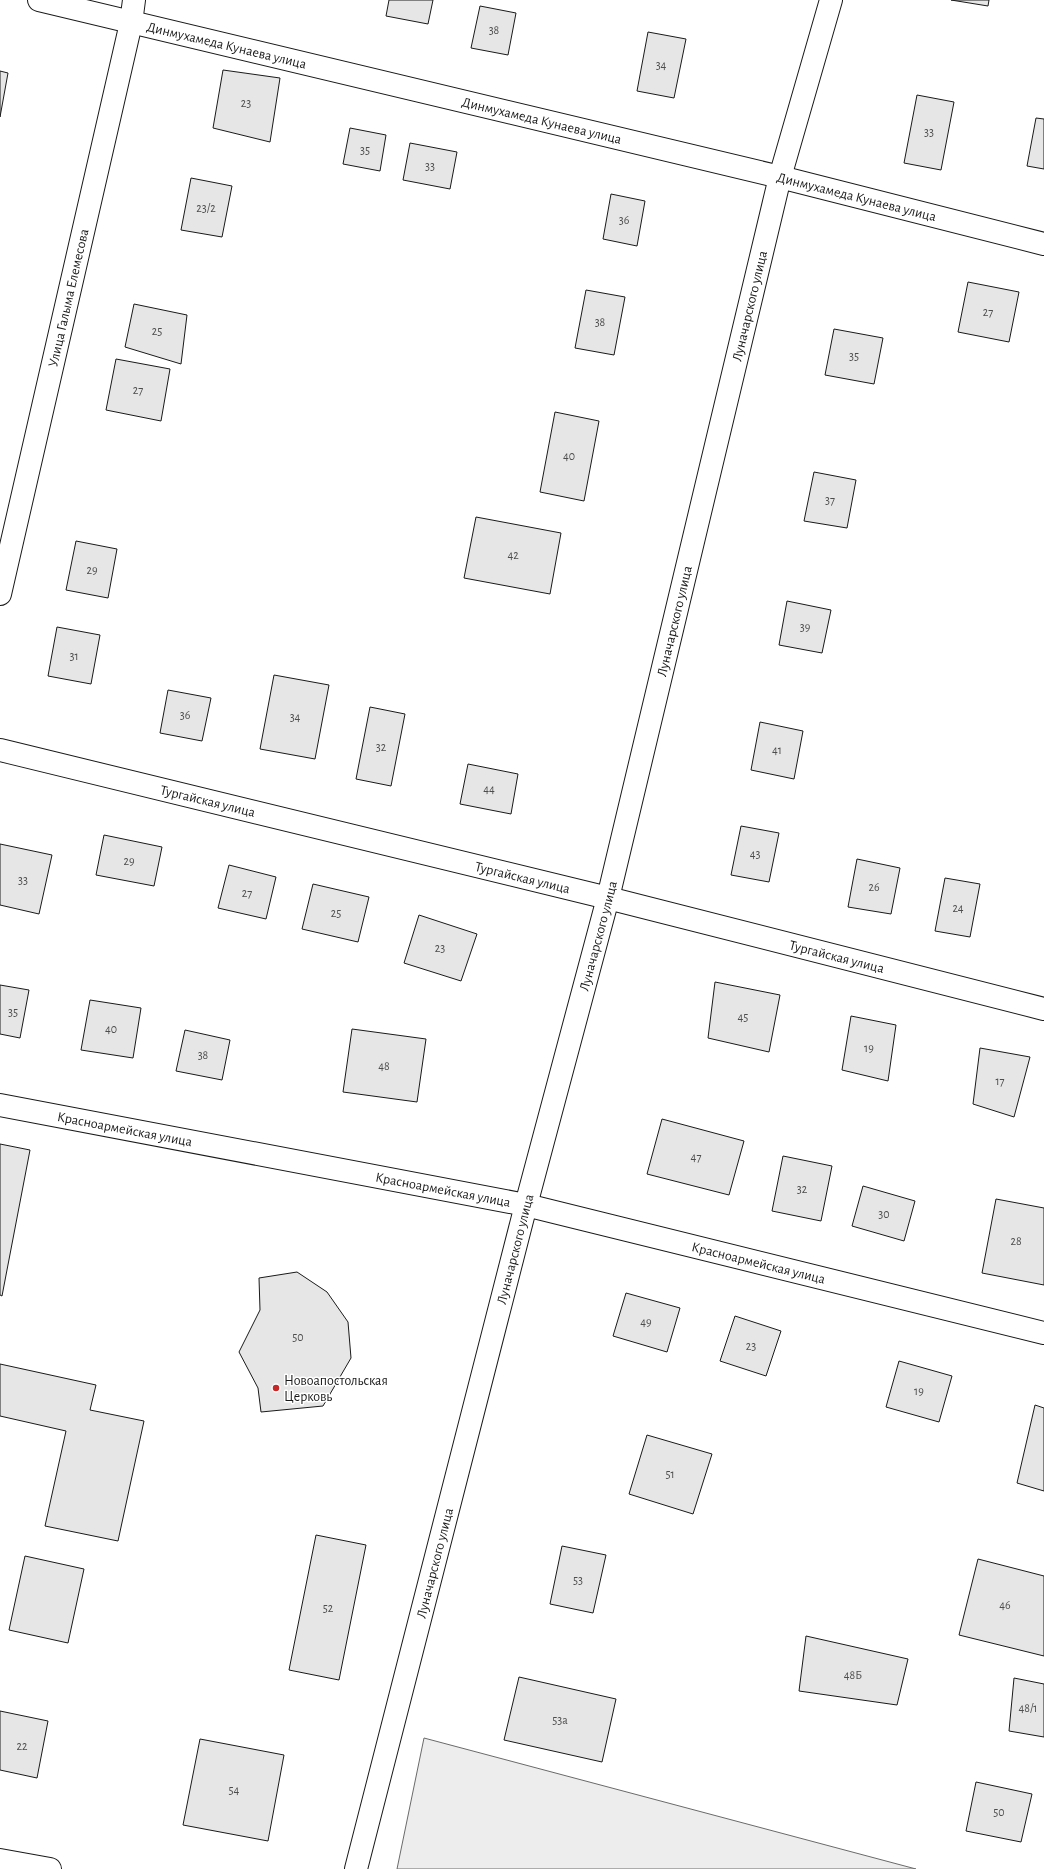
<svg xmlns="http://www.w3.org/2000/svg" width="1044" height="1869" font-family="'Alegreya Sans',sans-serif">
	<rect width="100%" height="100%" fill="#fff"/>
	<path fill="#ededed" stroke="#6a6a6a" d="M424,1738L916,1869H397Z"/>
	<path fill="#e6e6e6" stroke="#1a1a1a" d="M389,0H433L428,24L386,16Z
		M951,0H989L988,6Z
		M480,6L516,13L508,55L471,48Z
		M648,32L686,39L674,98L637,91Z
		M223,70L280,78L270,142L213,128Z
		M0,71L8,73L0,117Z
		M917,95L954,102L941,170L904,163Z
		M1036,118L1044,119V169L1027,166Z
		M350,128L386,135L380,171L343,164Z
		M410,143L457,152L450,189L403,180Z
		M191,178L232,186L222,237L181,230Z
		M611,194L645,201L637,246L603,239Z
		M968,282L1019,292L1009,342L958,332Z
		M586,290L625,297L614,355L575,348Z
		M134,304L187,315L181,364L125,347Z
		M834,329L883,338L874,384L825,375Z
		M116,359L170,369L161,421L106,410Z
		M555,412L599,421L584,501L540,492Z
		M814,472L856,480L847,528L804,521Z
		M476,517L561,533L550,594L464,578Z
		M76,541L117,549L108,598L66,590Z
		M787,601L831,610L822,653L779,645Z
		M57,627L100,635L91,684L48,676Z
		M274,675L329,685L315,759L260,749Z
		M168,690L211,698L202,741L160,733Z
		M370,707L405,714L391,786L356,779Z
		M760,722L803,731L794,779L751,770Z
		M468,764L518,774L511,814L460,804Z
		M741,826L779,833L769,882L731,875Z
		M104,835L162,847L154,886L96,875Z
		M0,844L52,855L39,914L0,905Z
		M857,859L900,868L891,914L848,907Z
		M229,865L276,877L266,919L218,908Z
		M945,878L980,884L970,937L935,931Z
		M313,884L369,897L358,942L302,929Z
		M419,915L477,934L461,981L404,963Z
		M715,982L780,995L769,1052L708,1038Z
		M0,985L29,990L20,1038L0,1034Z
		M90,1000L141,1008L133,1058L81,1050Z
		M851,1016L896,1025L888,1081L842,1070Z
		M352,1029L426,1039L417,1102L343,1092Z
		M185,1030L230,1040L222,1080L176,1071Z
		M980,1048L1030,1057L1014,1117L973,1104Z
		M662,1119L744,1141L729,1195L647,1174Z
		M0,1144L30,1150L2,1296L0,1295Z
		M783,1156L832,1166L821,1221L772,1211Z
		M863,1186L915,1201L904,1241L852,1226Z
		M996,1199L1044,1208V1285L982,1273Z
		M297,1272L327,1292L348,1322L351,1358L323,1406L261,1412L258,1388L239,1352L260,1310L259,1278Z
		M626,1293L680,1308L667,1352L613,1336Z
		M735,1316L781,1331L766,1376L720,1361Z
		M899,1361L952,1376L939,1422L886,1407Z
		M0,1364L96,1385L90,1410L144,1421L118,1541L45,1526L66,1431L0,1416Z
		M1035,1405L1044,1408V1491L1017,1483Z
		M647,1435L712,1454L693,1514L629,1494Z
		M316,1535L366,1545L339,1680L289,1670Z
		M562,1546L606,1555L593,1613L550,1604Z
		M25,1556L84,1569L68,1643L9,1630Z
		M978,1559L1044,1576V1656L959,1635Z
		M806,1636L908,1659L897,1705L799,1691Z
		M519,1677L616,1699L602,1762L504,1740Z
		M1014,1678L1044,1684V1737L1009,1731Z
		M0,1711L48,1721L37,1778L0,1770Z
		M200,1739L284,1755L268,1841L183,1825Z
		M976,1782L1032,1794L1021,1842L966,1831Z"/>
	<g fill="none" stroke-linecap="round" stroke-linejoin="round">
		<defs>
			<g id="minor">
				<path id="s1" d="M39,0L780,177L1044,244"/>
				<path id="s2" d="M0,594L131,23L134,0"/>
				<path id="s3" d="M0,750L608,898L1044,1009"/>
				<path id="s4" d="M0,1105L526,1205L1044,1333"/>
				<path d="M0,1860L50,1869"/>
				<path id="s5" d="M356,1869L526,1205L608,898L780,177L831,0"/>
			</g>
		</defs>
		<use href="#minor" stroke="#1a1a1a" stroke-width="24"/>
		<use href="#minor" stroke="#fff" stroke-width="22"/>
	</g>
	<circle fill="#c62828" stroke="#fff" stroke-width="1.5" cx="276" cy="1388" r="4"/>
	<g text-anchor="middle" stroke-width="3" stroke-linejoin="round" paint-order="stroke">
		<g font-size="12" fill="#4d4d4d">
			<text x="494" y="34">38</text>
			<text x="661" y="69">34</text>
			<text x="246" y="107">23</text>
			<text x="929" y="136">33</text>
			<text x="365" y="154">35</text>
			<text x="430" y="170">33</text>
			<text x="206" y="212">23/2</text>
			<text x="624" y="224">36</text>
			<text x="988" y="316">27</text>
			<text x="600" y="326">38</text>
			<text x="157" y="335">25</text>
			<text x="854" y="360">35</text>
			<text x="138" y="394">27</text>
			<text x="569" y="460">40</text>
			<text x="830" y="504">37</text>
			<text x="513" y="559">42</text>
			<text x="92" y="574">29</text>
			<text x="805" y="631">39</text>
			<text x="74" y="660">31</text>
			<text x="185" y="719">36</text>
			<text x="295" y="721">34</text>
			<text x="381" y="751">32</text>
			<text x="777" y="754">41</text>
			<text x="489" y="793">44</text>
			<text x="755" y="858">43</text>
			<text x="129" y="865">29</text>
			<text x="23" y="884">33</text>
			<text x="874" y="891">26</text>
			<text x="247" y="897">27</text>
			<text x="958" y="912">24</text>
			<text x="336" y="917">25</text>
			<text x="440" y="952">23</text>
			<text x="13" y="1016">35</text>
			<text x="743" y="1021">45</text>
			<text x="111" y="1033">40</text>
			<text x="869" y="1052">19</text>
			<text x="203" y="1059">38</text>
			<text x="384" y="1070">48</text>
			<text x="1000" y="1085">17</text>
			<text x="696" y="1161">47</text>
			<text x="802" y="1193">32</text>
			<text x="884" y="1218">30</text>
			<text x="1016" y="1245">28</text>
			<text x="646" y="1326">49</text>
			<text x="298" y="1341">50</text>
			<text x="751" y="1350">23</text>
			<text x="919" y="1395">19</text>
			<text x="670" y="1478">51</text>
			<text x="578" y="1584">53</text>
			<text x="1005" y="1609">46</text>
			<text x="328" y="1612">52</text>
			<text x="853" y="1679">48Б</text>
			<text x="1028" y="1712">48/1</text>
			<text x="560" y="1724">53а</text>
			<text x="22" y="1750">22</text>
			<text x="234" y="1794">54</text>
			<text x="999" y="1816">50</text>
		</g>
		<g font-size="14" fill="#1a1a1a" stroke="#fff">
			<text dy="5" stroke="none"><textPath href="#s1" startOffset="193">Динмухамеда Кунаева улица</textPath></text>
			<text dy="5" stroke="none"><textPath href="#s1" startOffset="517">Динмухамеда Кунаева улица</textPath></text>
			<text dy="5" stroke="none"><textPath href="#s1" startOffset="841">Динмухамеда Кунаева улица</textPath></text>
			<text dy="5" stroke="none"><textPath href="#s2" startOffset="304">Улица Галыма Елемесова</textPath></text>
			<text dy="5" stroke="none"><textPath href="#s5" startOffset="1612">Луначарского улица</textPath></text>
			<text dy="5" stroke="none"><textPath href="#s5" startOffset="1288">Луначарского улица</textPath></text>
			<text dy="5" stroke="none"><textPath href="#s3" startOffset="214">Тургайская улица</textPath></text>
			<text dy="5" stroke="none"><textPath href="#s3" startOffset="538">Тургайская улица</textPath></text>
			<text dy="5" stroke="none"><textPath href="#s5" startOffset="964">Луначарского улица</textPath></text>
			<text dy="5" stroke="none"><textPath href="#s3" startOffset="862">Тургайская улица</textPath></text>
			<text dy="5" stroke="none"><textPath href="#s4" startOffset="127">Красноармейская улица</textPath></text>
			<text dy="5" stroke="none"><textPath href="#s4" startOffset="451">Красноармейская улица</textPath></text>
			<text dy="5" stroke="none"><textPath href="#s5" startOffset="640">Луначарского улица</textPath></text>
			<text dy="5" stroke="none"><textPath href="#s4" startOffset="775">Красноармейская улица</textPath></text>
			<text dy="5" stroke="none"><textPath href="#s5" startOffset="316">Луначарского улица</textPath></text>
		</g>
		<g font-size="14" fill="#1a1a1a" stroke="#fff" text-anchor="start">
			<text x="284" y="1385">Новоапостольская<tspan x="284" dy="16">Церковь</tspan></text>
		</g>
	</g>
</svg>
